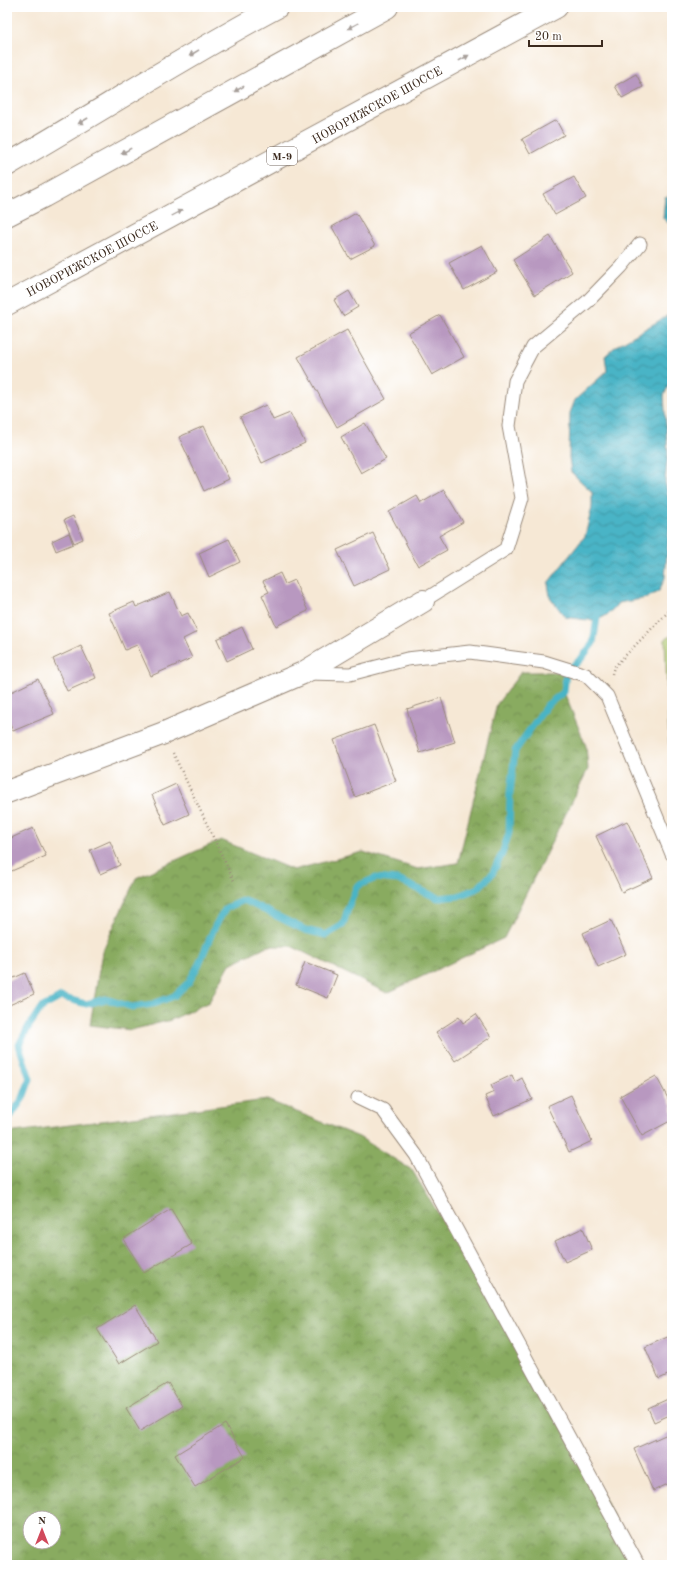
<svg xmlns="http://www.w3.org/2000/svg" width="679" height="1572" font-family="'Old Standard TT',serif">
	<defs>
		<pattern id="forest-crowns" width="20" height="18" patternUnits="userSpaceOnUse"><rect width="20" height="18" fill="#89ab60"/><path d="M2 6a3 3 0 1 1 6 0M12 15a3 3 0 1 1 6 0" fill="none" stroke="#718b4f"/></pattern>
		<pattern id="water-waves" width="16" height="10" patternUnits="userSpaceOnUse"><rect width="16" height="10" fill="#49b4c6"/><path d="M0 5q4-4 8 0t8 0" fill="none" stroke="#3e93a0"/></pattern>
	</defs>
	<rect width="100%" height="100%" fill="#fff"/>
	<filter id="ink" filterUnits="userSpaceOnUse"><feTurbulence type="fractalNoise" baseFrequency=".025" numOctaves="2"/><feDisplacementMap in="SourceGraphic" scale="8" xChannelSelector="R" yChannelSelector="G"/><feConvolveMatrix kernelMatrix="1 2 1 2 8 2 1 2 1" color-interpolation-filters="sRGB"/></filter>
	<filter id="wash" filterUnits="userSpaceOnUse"><feTurbulence type="fractalNoise" baseFrequency=".012" numOctaves="4" result="noise"/><feDisplacementMap in="SourceGraphic" scale="16" xChannelSelector="R" yChannelSelector="G"/><feGaussianBlur stdDeviation="0.9" result="paint"/><feColorMatrix in="noise" values="0 0 0 0 0 0 0 0 0 0 0 0 0 0 0 0 0 1.4 0 .05"/><feComposite in="paint" operator="in"/></filter>
	<g filter="url(#wash)">
		<rect width="100%" height="100%" fill="#f6e8d5"/>
		<path fill="url(#forest-crowns)" stroke="#626a3f" fill-rule="evenodd" d="M521,672H566L564,692L586,746L588,769L504,938L387,993L291,946H267L230,964L209,1002L171,1020L131,1030L90,1025L102,952L136,878L221,840L293,870L363,852L418,869L458,863L497,704Z
			M267,1100L359,1137L412,1170L558,1412L639,1565H7V1133ZM30,1518H54V1542H30Z"/>
		<path fill="#acc66c" stroke="#747845" d="M672,635V745L669,744L665,639Z"/>
		<path fill="url(#water-waves)" stroke="#426f72" d="M672,195V227L663,218L665,197Z
			M672,313V376L664,396L668,453L665,481L671,509L665,578L659,591L647,598L618,603C601,626 591,620 565,617L550,597L548,583L585,536L592,507V492L571,472L569,457L570,413L575,400L607,371L605,356L616,346Z"/>
		<g fill="none" stroke-linecap="round" stroke-linejoin="round">
			<path stroke="#49b4c6" stroke-width="7" d="M7,1117H10L23,1098L30,1079L19,1045L29,1026L41,1008L61,997L86,1004L106,999L132,1007L153,1004L174,996L189,982L199,964L215,926L226,908L244,900L305,930L326,935L343,925L349,905L357,886L376,878L398,880L438,898L458,896L478,888L492,874L502,854L509,833L510,793L515,751L547,705L564,692L566,672L581,659L593,643L598,612"/>
		</g>
		<g id="blocks">
			<path fill="#b898c0" d="M636,74L643,87L622,98L615,86Z
				M556,120L564,135L530,154L522,139Z
				M574,177L586,198L555,215L543,194Z
				M356,213L375,246L350,259L332,227Z
				M550,236L572,272L535,295L513,260Z
				M482,245L497,272L464,290L449,263Z
				M349,291L358,307L343,316L334,300Z
				M440,315L464,357L432,375L408,333Z
				M347,330L386,399L337,427L298,357Z
				M266,405L273,420L290,413L305,443L262,463L240,417Z
				M365,423L386,459L361,473L341,437Z
				M204,426L229,479L204,491L179,437Z
				M444,490L463,522L439,536L447,550L418,566L389,512L417,496L421,503Z
				M73,516L83,539L74,543L64,520Z
				M69,533L73,544L56,551L52,541Z
				M373,533L390,569L354,586L337,550Z
				M229,539L240,562L209,577L199,553Z
				M280,573L285,584L294,580L308,611L276,626L262,595L269,592L263,581Z
				M170,592L181,616L188,613L197,632L183,639L192,658L151,676L137,645L125,650L109,613L134,602L136,607Z
				M242,627L252,649L227,661L217,639Z
				M81,646L96,678L67,691L53,659Z
				M38,679L54,714L13,731L7,718V694Z
				M441,698L455,742L420,753L407,709Z
				M374,725L396,781L355,797L334,740Z
				M176,784L189,814L165,825L152,795Z
				M627,821L653,878L622,892L596,836Z
				M33,828L46,856L7,873V840Z
				M110,841L120,865L100,874L90,850Z
				M611,920L626,954L598,967L583,933Z
				M305,962L337,975L328,998L296,985Z
				M25,973L34,994L7,1006V981Z
				M476,1014L491,1037L455,1061L436,1032L459,1017L463,1023Z
				M512,1075L515,1082L522,1078L532,1099L494,1116L485,1096L494,1092L491,1085Z
				M656,1076L672,1106V1120L642,1136L620,1096Z
				M571,1095L592,1141L569,1152L547,1106Z
				M171,1209L192,1244L144,1273L123,1239Z
				M583,1228L592,1250L565,1262L555,1241Z
				M135,1305L157,1341L119,1364L97,1329Z
				M672,1335V1373L659,1379L645,1347Z
				M168,1383L182,1406L140,1431L126,1408Z
				M668,1399L672,1408V1414L654,1422L648,1408Z
				M225,1424L245,1457L195,1487L175,1455Z
				M672,1432V1482L653,1491L634,1449Z"/>
		</g>
	</g>
	<g filter="url(#ink)">
		<use href="#blocks" fill-opacity="0" stroke="#98897a" stroke-width="1"/>
		<g fill="none" stroke-linecap="round" stroke-linejoin="round">
			<defs>
				<path id="lane" d="M423,601L506,549L522,498L509,426L515,381L533,347L587,302L621,267L640,244
					M307,673L350,674L407,659L470,652L544,662L586,675L607,696L672,854
					M358,1098L383,1110L416,1155L638,1565"/>
				<path id="street" d="M7,165C97,113 185,56 277,7
					M7,792L164,733L303,673L423,601"/>
				<path id="highway" d="M7,215L44,196L387,7
					M7,304L556,7"/>
			</defs>
			<use href="#lane" stroke="#98897a" stroke-width="15"/>
			<use href="#street" stroke="#98897a" stroke-width="24"/>
			<use href="#highway" stroke="#98897a" stroke-width="24"/>
			<path stroke="#98897a" stroke-width="2.5" stroke-dasharray="1 3" stroke-linecap="butt" d="M612,674L614,667L672,608
				M173,753L235,883"/>
			<use href="#lane" stroke="#fff" stroke-width="13"/>
			<use href="#street" stroke="#fff" stroke-width="22"/>
			<use href="#highway" stroke="#fff" stroke-width="22"/>
		</g>
		<defs><path id="oneway-solid" d="M-6-.8H1V-3.2L6.5 0L1 3.2V.8H-6Z"/></defs>
		<g fill="#a79f9a">
			<use href="#oneway-solid" transform="translate(353 26) rotate(151)"/>
			<use href="#oneway-solid" transform="translate(194 53) rotate(148)"/>
			<use href="#oneway-solid" transform="translate(464 58) rotate(-29)"/>
			<use href="#oneway-solid" transform="translate(239 89) rotate(151)"/>
			<use href="#oneway-solid" transform="translate(83 121) rotate(150)"/>
			<use href="#oneway-solid" transform="translate(126 151) rotate(151)"/>
			<use href="#oneway-solid" transform="translate(177 213) rotate(-28)"/>
		</g>
	</g>
	<g text-anchor="middle" stroke-width="3.5" stroke-linejoin="round" paint-order="stroke">
		<rect fill="#fff" stroke="#766a62" stroke-width="1" x="267" y="147" width="30" height="18" rx="3"/>
		<g font-size="11" font-weight="bold" fill="#3b2a1e">
			<text x="282" y="160">М-9</text>
		</g>
		<g font-size="12" fill="#3b2a1e" stroke="#fff">
			<text transform="translate(377 105) rotate(-29)" y="4">НОВОРИЖСКОЕ ШОССЕ</text>
			<text transform="translate(92 259) rotate(-28)" y="4">НОВОРИЖСКОЕ ШОССЕ</text>
		</g>
	</g>
	<rect width="679" height="1572" fill="none" stroke="#fff" stroke-width="24"/>
	<g transform="translate(42 1530)"><circle r="19" fill="#ffffff" stroke="#b1aaa5"/>
	<path d="M0-3L7 15L0 10L-7 15Z" fill="#d1495b"/>
	<text y="-6" font-size="11" font-weight="bold" text-anchor="middle" fill="#3b2a1e">N</text>
	</g>
	<path d="M529 40v6h73v-6" fill="none" stroke="#3b2a1e" stroke-width="2"/>
	<text x="535" y="40" font-size="12" fill="#3b2a1e" stroke="#ffffff" stroke-width="3" paint-order="stroke">20 m</text>
</svg>
